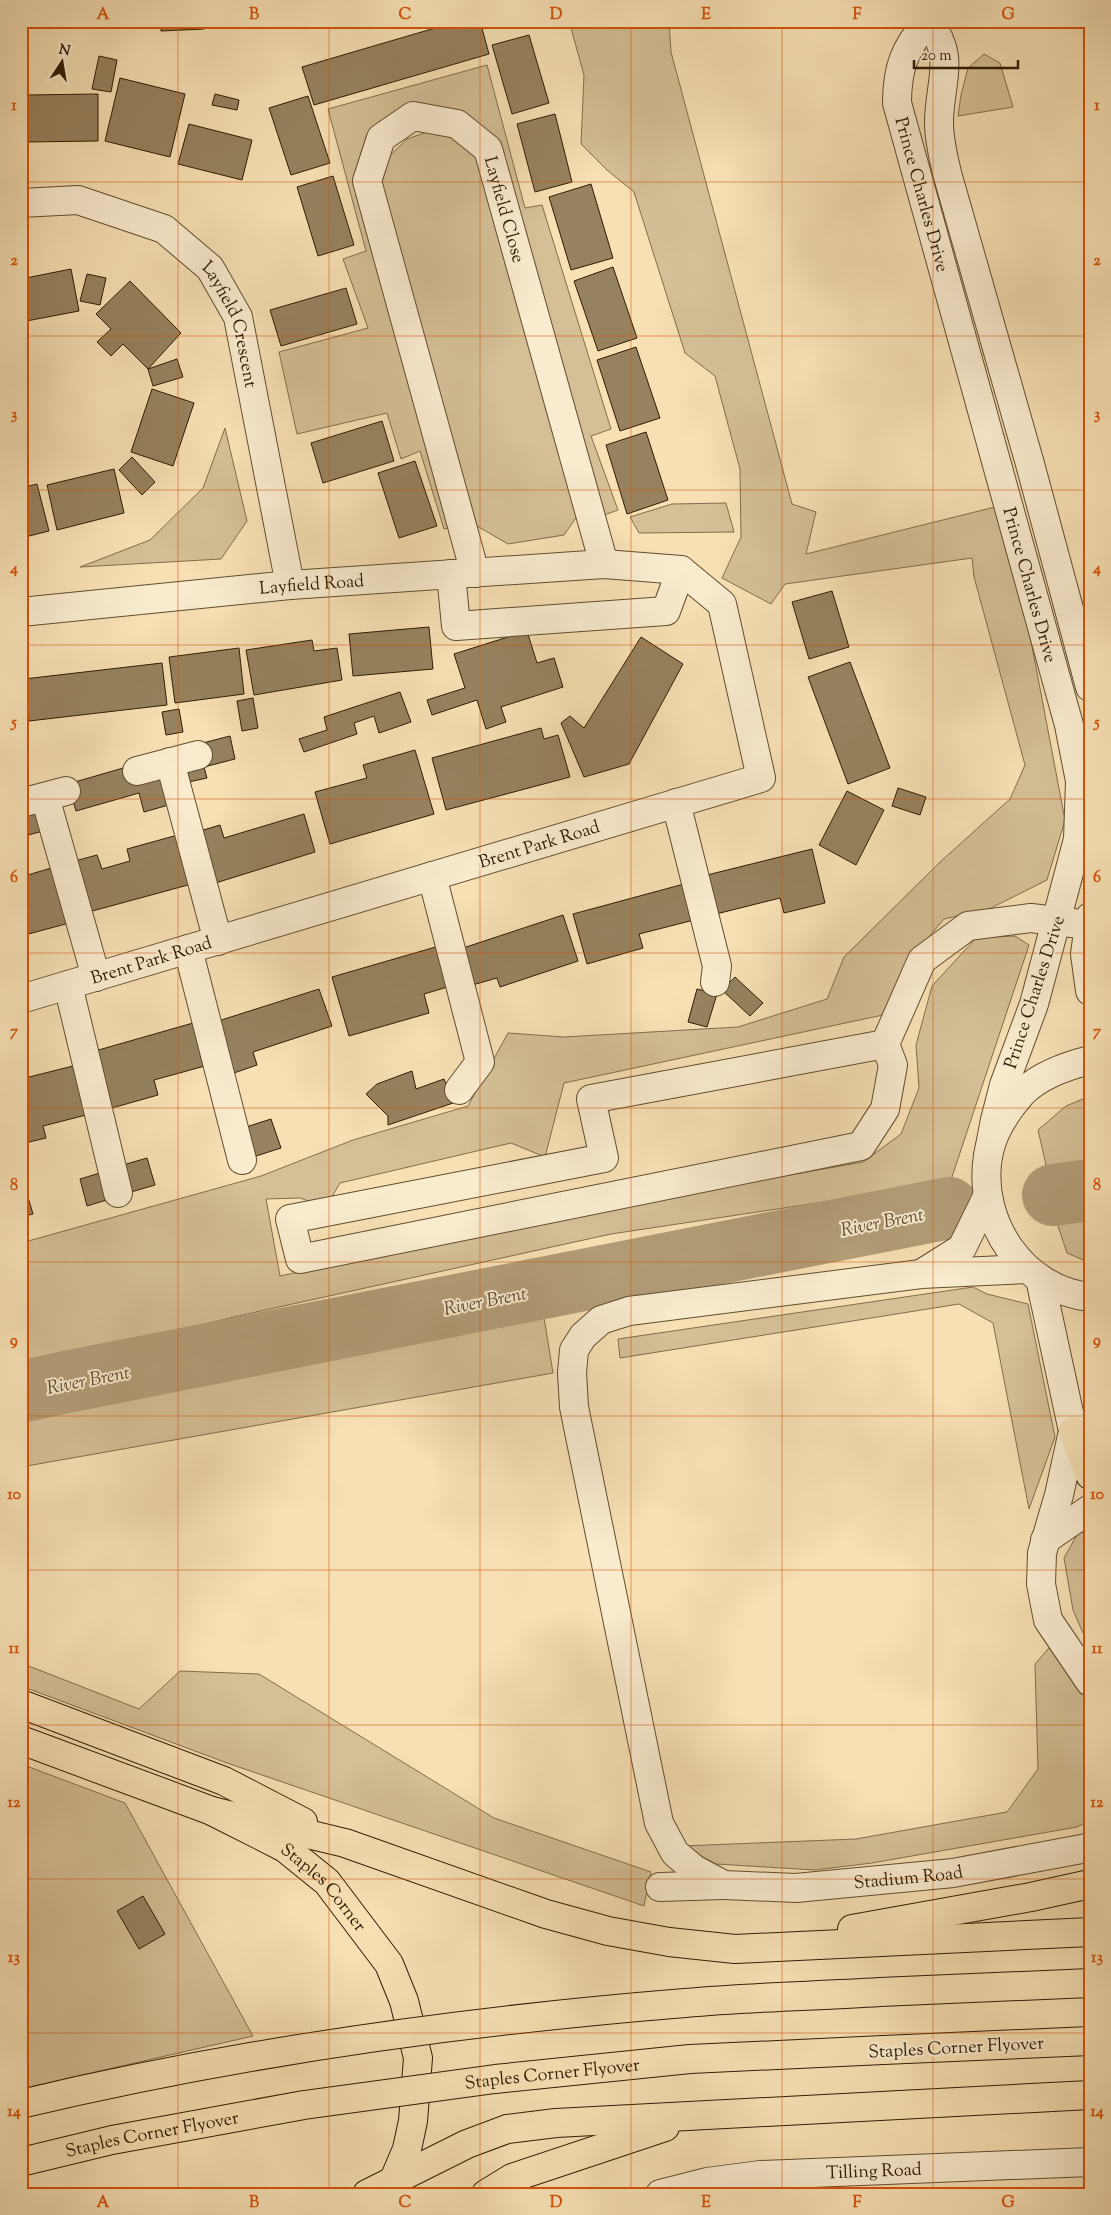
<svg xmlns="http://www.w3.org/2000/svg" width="1111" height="2215" font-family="'Sorts Mill Goudy',serif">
	<rect width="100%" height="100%" fill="#f6e0b4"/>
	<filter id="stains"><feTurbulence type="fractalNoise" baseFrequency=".004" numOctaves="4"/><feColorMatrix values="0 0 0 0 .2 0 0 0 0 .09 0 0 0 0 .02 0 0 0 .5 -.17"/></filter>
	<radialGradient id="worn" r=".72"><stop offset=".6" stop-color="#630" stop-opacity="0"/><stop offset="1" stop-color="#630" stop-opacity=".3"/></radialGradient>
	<path fill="#d4bf96" stroke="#826e4c" d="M569,21H669L671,52L792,504L816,512L806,554L999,506L1016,562L1065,820L1047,880L989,909L944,919L903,968L883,1015L564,1083L545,1157L511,1143L340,1183L326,1207L300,1198L266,1199L280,1276L603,1208L863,1162L901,1134L919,1088L916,1045L932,986L976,938L1015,936L1029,945L950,1183L611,1234L238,1316L21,1368V1243L261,1176L353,1140L468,1106L508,1033L564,1037L738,1027L827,999L844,957L939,863L1010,799L1025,765L974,577L972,558L785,584L771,604L722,578L741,537L740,469L715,376L685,353L634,192L607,170L581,144L584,75Z
		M984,54L1000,63L1013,107L958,116L961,95L968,68Z
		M487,65L525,208L542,205L611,429L591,436L618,510L604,515L496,141L412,105L361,178L454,526L444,529L420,451L401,459L387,413L297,434L279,352L368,328L343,259L366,251L328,109Z
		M433,130L455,135L479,156L578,515L564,535L508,544L477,526L381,191L383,162L407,139Z
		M225,428L247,521L221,559L80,567L150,540L203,488Z
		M726,503L734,532L639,533L630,517L672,504Z
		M1090,1096V1173L1049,1178L1038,1130L1066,1106Z
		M1090,1213V1263L1067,1253L1055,1217Z
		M973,1287L987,1294L1028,1304L1055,1437L1029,1509L993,1323L959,1304L620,1358L618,1339Z
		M542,1305L553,1373L21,1467V1411L344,1342Z
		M1090,1531V1649L1073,1610L1064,1558L1078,1533Z
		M1055,1641L1090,1699V1820L1077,1827L872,1863L815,1870L716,1864L682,1846L856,1839L1007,1812L1038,1769L1035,1664Z
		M21,1663L139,1709L180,1671L259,1674L494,1818L651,1872L644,1906L227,1763L21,1686Z
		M21,1764L125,1803L253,2036L21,2089Z"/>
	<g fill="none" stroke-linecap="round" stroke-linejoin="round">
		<path stroke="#b29d78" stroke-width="62" d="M1053,1195L1090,1190
			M21,1392L66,1382L949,1208"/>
	</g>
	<path fill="#96825f" stroke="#2f1c03" d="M161,21H204V29L161,31Z
		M459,21H480L489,54L314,105L302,67Z
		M529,35L549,103L512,114L492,45Z
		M99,56L117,60L111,92L92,89Z
		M120,78L185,94L170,157L105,141Z
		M98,94V141L26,142L25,95Z
		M215,94L239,100L237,110L212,105Z
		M308,96L330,163L291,175L269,108Z
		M555,114L572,182L535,192L517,124Z
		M189,124L252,140L242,180L178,164Z
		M333,176L354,245L318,256L297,187Z
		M591,184L613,258L571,270L549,197Z
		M613,267L637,338L598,351L574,281Z
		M71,269L79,311L21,322V279Z
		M87,274L106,278L100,305L80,301Z
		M130,281L181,333L148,369L123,344L111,356L97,342L111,329L96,314Z
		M346,288L357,324L281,346L270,310Z
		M636,347L660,418L620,431L597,360Z
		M177,359L183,377L153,386L148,369Z
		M152,389L194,403L173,466L131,452Z
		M382,421L394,461L323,483L311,443Z
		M646,432L668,500L627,514L606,445Z
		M132,457L155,482L142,495L119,470Z
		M415,461L437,526L399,538L378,473Z
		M114,469L124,513L57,530L47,485Z
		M37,484L49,531L21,538V488Z
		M832,591L849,647L809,659L792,602Z
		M429,627L433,669L353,676L349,634Z
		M527,631L537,663L554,658L563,687L501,707L506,722L486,729L477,700L432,715L427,700L465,688L454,654Z
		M641,637L683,664L629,764L584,777L561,723L570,716L584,728Z
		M312,640L314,651L337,648L342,680L254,695L246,650Z
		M239,648L244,694L175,703L169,657Z
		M850,662L890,768L848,784L808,677Z
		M162,663L167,705L29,721L24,679Z
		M400,692L411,722L379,733L374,716L354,723L357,734L304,752L299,739L327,730L324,717Z
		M253,698L258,728L242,731L237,701Z
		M179,709L183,732L166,735L162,712Z
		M541,728L544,739L558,735L570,777L446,810L432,758Z
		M230,736L235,759L204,767L199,744Z
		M415,750L434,814L330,844L315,792L367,778L363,765Z
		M130,766L162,769L172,804L144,812L139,793L76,811L68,784Z
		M204,767L207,778L184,783L182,772Z
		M898,788L926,797L920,815L892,806Z
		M847,791L884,810L856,865L819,845Z
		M36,806L43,831L21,837V810Z
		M304,814L315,852L206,886L190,834L220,825L224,838Z
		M185,833L199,882L85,913L71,862L97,855L102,869L130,861L127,849Z
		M812,849L825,903L784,913L780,898L708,916L699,877Z
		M58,866L73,922L21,936V877Z
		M684,884L694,920L639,934L643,948L587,964L573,914Z
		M563,915L578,961L500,987L497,978L469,986L457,950Z
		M439,946L451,986L424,994L429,1013L349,1036L332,977Z
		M735,977L763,1003L750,1016L722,990Z
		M319,989L332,1026L253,1052L257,1065L231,1074L215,1022Z
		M697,989L717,994L707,1027L688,1022Z
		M200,1021L212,1064L154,1080L158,1095L105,1110L88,1053Z
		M77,1065L90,1114L43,1126L46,1138L21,1144V1079Z
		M412,1071L416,1089L444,1079L453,1103L388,1125V1116L366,1094L377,1084Z
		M271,1119L281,1148L250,1158L240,1129Z
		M147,1158L155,1185L131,1192L123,1165Z
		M103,1172L110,1199L87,1206L80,1179Z
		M25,1187L33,1214L21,1217V1188Z
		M143,1896L165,1934L139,1949L117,1911Z"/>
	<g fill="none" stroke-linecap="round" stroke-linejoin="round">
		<defs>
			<g id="minor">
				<path id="s1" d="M928,21C905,48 897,67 897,103L1069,725L1080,781L1078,839L1034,1004L1004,1085L995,1120L988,1156"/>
				<path d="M928,22C957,57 939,82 939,123C939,140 943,156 947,173L1030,464L1090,687"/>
				<path id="s2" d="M21,203L78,200L164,229L210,268L238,317L290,585"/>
				<path id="s3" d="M475,573L367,181L381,138L413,116L457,124L488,149L604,564"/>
				<path d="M451,574L456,626L666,611L681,570"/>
				<path id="s4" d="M21,612L290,585L604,564L681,570L722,604L761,778L21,999"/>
				<path d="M170,762L218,941"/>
				<path d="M137,771L198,755"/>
				<path d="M45,797L96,977"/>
				<path d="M21,803L66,791"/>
				<path d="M676,803L717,966L715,982"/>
				<path d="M432,876L480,1062L459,1090"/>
				<path d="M1090,917L1085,954L1090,991"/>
				<path d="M188,949L242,1160"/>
				<path d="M68,985L118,1193"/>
				<path d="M885,1044L591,1099L604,1158L290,1219L300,1259L861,1146L885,1109L893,1065L885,1044L922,960L968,926L1031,918L1088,925"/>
				<path d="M1090,1060C1066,1066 1040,1075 1022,1093C1007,1110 992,1133 988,1156C977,1222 1023,1290 1090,1297"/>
				<path id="s5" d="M1026,1269L921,1274L629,1311L601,1320L583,1336L574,1350L572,1373L574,1407L659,1823L675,1853L694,1869L724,1885L796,1888L953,1873L1087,1848L1090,1846"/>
				<path d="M924,1272L962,1248L987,1197"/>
				<path d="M1040,1279L1073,1431L1059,1495L1042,1553L1041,1584L1048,1620L1090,1682"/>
				<path d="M1045,1540L1090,1509"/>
				<path d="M660,1887L723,1885"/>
				<path id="s6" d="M660,2194L707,2182L760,2175L1090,2162"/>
			</g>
			<g id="highway">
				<path d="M1073,1431L1090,1475"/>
				<path d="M21,1704L224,1781L303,1822"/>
				<path id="s7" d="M21,1740L212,1811L285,1848L327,1882L389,1964L404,2001L418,2058L413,2121L407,2149L390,2189"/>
				<path d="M212,1811L345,1843L546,1914L608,1931L669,1942L735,1949L1090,1932"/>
				<path d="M852,1929L1031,1897L1090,1884"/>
				<path d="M880,1992L1090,1983"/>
				<path d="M883,2050L1090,2041"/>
				<path d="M367,2194L467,2144L507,2129L556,2123L1090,2095"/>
				<path d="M486,2194L512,2178L665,2127"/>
			</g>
		</defs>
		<use href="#minor" stroke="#614d2f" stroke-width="30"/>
		<use href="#highway" stroke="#2f1c03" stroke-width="30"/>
		<use href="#minor" stroke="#f9ebce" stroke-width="28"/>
		<use href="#highway" stroke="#f6e0b4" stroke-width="28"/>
		<defs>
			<g id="highway-bridge">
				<path d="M21,2104C239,2052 462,2021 685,2003C750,1997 815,1996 880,1992"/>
				<path id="s8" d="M21,2162L112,2140L304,2105L495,2079L690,2059L883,2050"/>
			</g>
		</defs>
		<use href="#highway-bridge" stroke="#2f1c03" stroke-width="30" stroke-linecap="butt"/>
		<use href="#highway-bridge" stroke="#f6e0b4" stroke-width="28"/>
	</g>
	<path fill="none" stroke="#d6530b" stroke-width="1" stroke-opacity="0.55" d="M178,21V2194M329,21V2194M480,21V2194M631,21V2194M782,21V2194M933,21V2194M21,182H1090M21,336H1090M21,490H1090M21,645H1090M21,799H1090M21,953H1090M21,1108H1090M21,1262H1090M21,1416H1090M21,1570H1090M21,1725H1090M21,1879H1090M21,2033H1090"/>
	<g text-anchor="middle" stroke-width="4" stroke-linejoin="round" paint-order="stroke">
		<g font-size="18" fill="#2f1c03" stroke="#f9ebce">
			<text dy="6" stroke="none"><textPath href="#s1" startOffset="185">Prince Charles Drive</textPath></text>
			<text dy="6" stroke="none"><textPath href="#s3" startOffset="638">Layfield Close</textPath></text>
			<text dy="6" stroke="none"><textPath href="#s2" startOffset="269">Layfield Crescent</textPath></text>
			<text dy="6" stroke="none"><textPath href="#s4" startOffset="292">Layfield Road</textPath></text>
			<text dy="6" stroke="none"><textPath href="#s1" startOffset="590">Prince Charles Drive</textPath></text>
			<text transform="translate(539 844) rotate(-17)" y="6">Brent Park Road</text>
			<text transform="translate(151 960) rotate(-17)" y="6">Brent Park Road</text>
			<text transform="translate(1034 992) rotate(-72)" y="6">Prince Charles Drive</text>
			<text dy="6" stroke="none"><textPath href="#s5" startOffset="1229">Stadium Road</textPath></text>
			<text dy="6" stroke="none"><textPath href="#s7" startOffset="341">Staples Corner</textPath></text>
			<text transform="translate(956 2047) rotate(-3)" y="6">Staples Corner Flyover</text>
			<text dy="6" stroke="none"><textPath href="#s8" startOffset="539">Staples Corner Flyover</textPath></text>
			<text dy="6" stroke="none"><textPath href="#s8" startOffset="134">Staples Corner Flyover</textPath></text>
			<text dy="6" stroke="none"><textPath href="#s6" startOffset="216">Tilling Road</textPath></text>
		</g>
		<g font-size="19" font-style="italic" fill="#635032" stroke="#f9ebce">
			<text transform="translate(882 1221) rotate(-11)" y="7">River Brent</text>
			<text transform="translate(485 1300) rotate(-11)" y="7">River Brent</text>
			<text transform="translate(88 1379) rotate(-11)" y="7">River Brent</text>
		</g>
	</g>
	<rect width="1111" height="2215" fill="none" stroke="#f6e0b4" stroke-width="55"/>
	<g transform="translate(62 62) rotate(12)" stroke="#f9ebce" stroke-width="4" paint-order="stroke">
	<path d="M0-4L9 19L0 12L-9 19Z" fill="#2f1c03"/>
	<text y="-8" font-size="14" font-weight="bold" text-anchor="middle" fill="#2f1c03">N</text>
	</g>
	<path d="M914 60v8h104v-8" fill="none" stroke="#2f1c03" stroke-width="2.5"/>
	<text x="921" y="60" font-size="15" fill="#2f1c03" stroke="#f9ebce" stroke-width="4" paint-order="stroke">20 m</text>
	<rect x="28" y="28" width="1056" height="2160" fill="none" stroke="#d6530b" stroke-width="2"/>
	<g font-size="16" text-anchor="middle" font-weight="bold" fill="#d6530b">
		<text x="103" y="19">A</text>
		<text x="254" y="19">B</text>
		<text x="405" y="19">C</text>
		<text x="556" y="19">D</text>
		<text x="706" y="19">E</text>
		<text x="857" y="19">F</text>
		<text x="1008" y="19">G</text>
		<text x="14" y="110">1</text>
		<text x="1097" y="110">1</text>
		<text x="14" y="265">2</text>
		<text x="1097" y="265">2</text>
		<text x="14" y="419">3</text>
		<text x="1097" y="419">3</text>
		<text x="14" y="573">4</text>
		<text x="1097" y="573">4</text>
		<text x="14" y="727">5</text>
		<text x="1097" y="727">5</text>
		<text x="14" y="882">6</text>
		<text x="1097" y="882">6</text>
		<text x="14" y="1036">7</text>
		<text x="1097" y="1036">7</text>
		<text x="14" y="1190">8</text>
		<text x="1097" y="1190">8</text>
		<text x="14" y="1345">9</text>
		<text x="1097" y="1345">9</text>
		<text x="14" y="1499">10</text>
		<text x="1097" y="1499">10</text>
		<text x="14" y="1653">11</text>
		<text x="1097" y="1653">11</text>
		<text x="14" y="1807">12</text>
		<text x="1097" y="1807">12</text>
		<text x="14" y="1962">13</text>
		<text x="1097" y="1962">13</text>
		<text x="14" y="2116">14</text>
		<text x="1097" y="2116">14</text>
		<text x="103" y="2207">A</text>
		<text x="254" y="2207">B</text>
		<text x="405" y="2207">C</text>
		<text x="556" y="2207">D</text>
		<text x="706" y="2207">E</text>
		<text x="857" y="2207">F</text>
		<text x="1008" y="2207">G</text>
	</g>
	<rect width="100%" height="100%" filter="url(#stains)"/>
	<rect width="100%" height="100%" fill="url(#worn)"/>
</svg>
